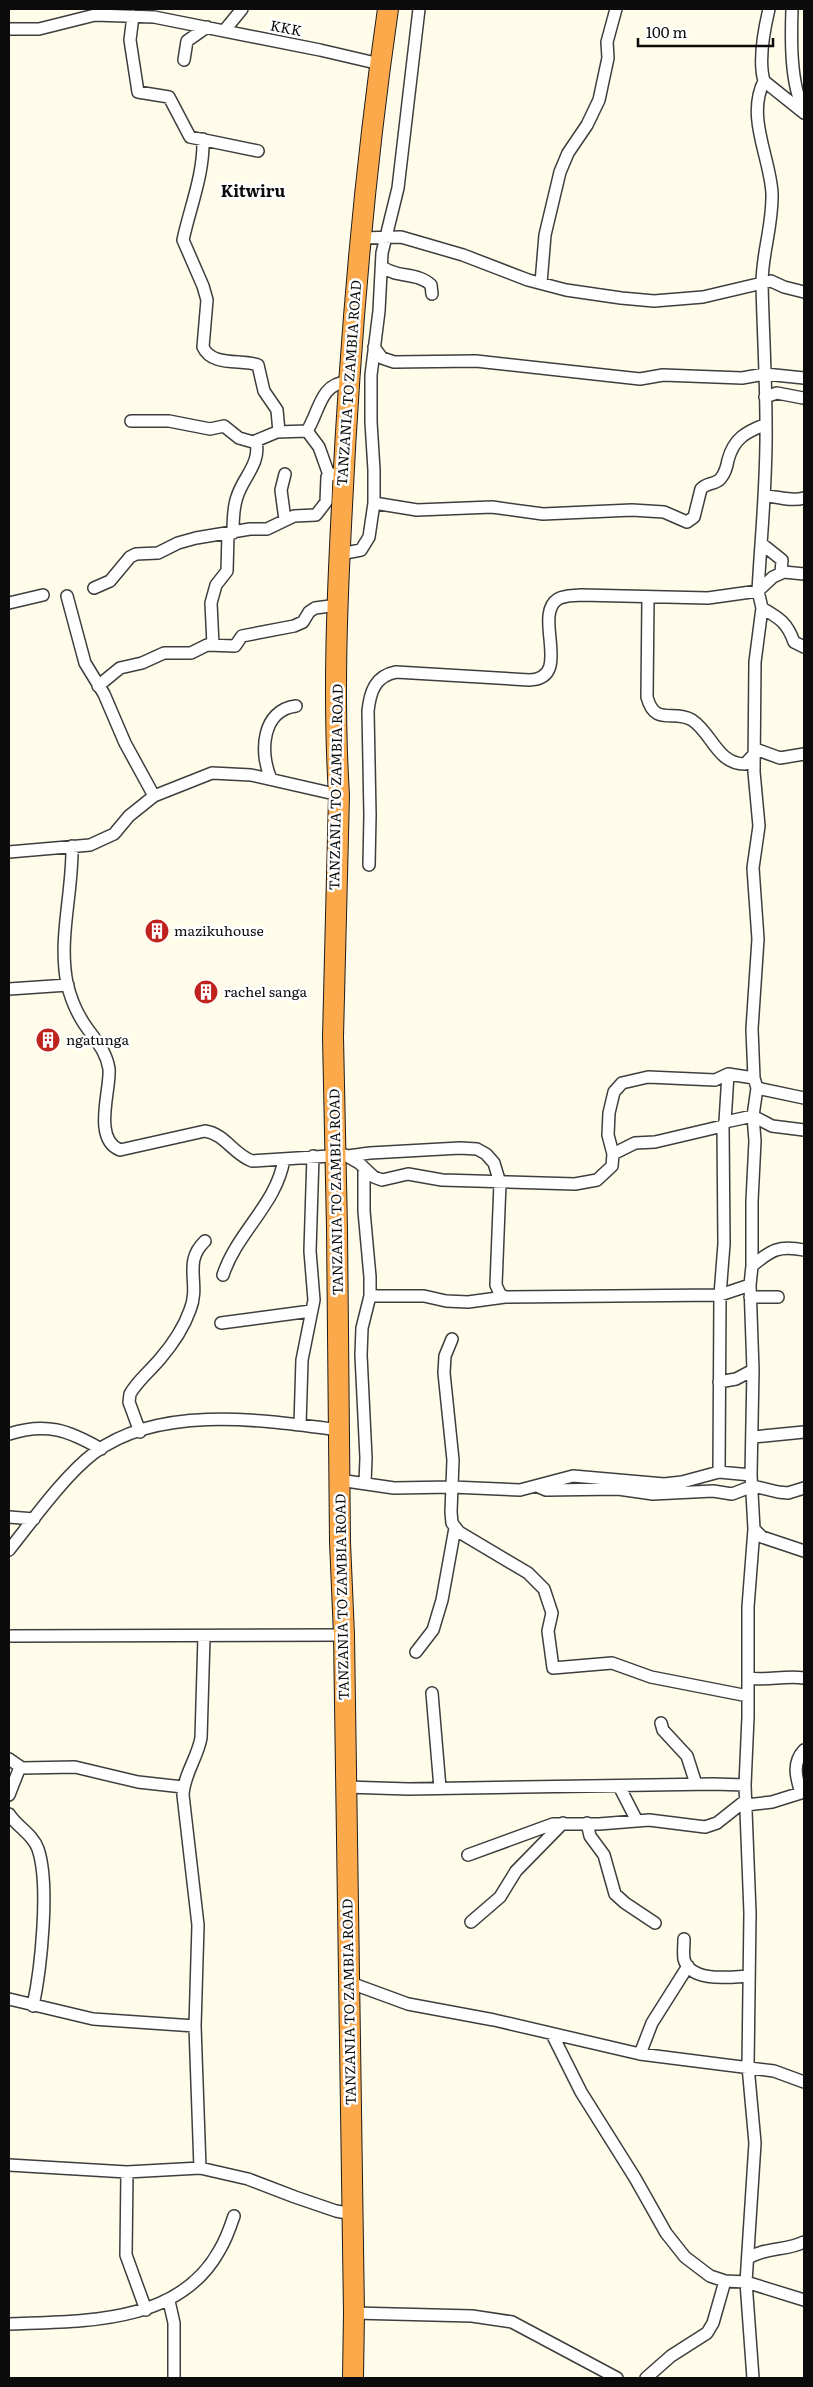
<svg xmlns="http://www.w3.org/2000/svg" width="813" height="2387" font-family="Literata,serif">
	<rect width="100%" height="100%" fill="#fffce9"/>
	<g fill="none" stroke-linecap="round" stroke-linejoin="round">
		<defs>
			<path id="street" d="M792,9C791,38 790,84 804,110
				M133,16L130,40L138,92L169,97L190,137L258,151
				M9,29H39L95,15L154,17L320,50L380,64
				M224,31L242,9
				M184,60L187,41L207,27
				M764,81L804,113
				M203,139C204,175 190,207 183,240L203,286L207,300L203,347C212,367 241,359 258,365L264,391L277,410L279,432
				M359,238L401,237L463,255L528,280L566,290L621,298L654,301L703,297L771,281L784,287L804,292
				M383,267C396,278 418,272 431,285L432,294
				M541,283L545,235L560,172L568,153L587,125L599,100L608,58L607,42L616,9
				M374,347L382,358L394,362L476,361L640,379L663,375L742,378L765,374L804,378
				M765,397L777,393L803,398
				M131,421H169L210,429L224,426L239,438L253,442L277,432L307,431C319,413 320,383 347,382
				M307,431L319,447L329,475
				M285,474L281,490L285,520
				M764,496C778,496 791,502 804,498
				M374,503L417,510L492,507L543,514L632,510L664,512L687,522L694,517L701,489C707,482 716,485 721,478C725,473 727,466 728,460C734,438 746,432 766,424
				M233,533C233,521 233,508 237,497C243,477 261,464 256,441
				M762,544L782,560L781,573
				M340,554L361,550L369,537L374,503V470L371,422V375L379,311L382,253L398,188L419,9
				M94,588L110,581L130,557L136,554L158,553L178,543L196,538L250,529H267L294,516L316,515L326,502L327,477L332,474L343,475
				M67,596L85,663L104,694L125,743L154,796
				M648,598L647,697C655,727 673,709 692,720C712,733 717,764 745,764L758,750L780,758L804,754
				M9,603L43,595
				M762,608C779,618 787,622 794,642L804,647
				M213,645L211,603L216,585L227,571L228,534
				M98,686L120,668L142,663L164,653H191L207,645L235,646L242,636L294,626L303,622L309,612L315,608L338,605
				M271,779C259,752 262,710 296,706
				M72,846C73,892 58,938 67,983C70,996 76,1011 83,1022C93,1038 106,1049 109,1069C111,1089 92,1139 120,1150L205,1131C225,1134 233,1154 252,1161L345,1155L359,1163L374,1177L382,1180L408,1174L442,1180L575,1184L597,1180L612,1166L613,1154L608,1135L609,1113L614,1092L622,1083L648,1077L715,1080L728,1074L754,1078
				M9,852L90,845L114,834L129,816L154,796L212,773L251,775L339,795
				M369,865L370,815L368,711C370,692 375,676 396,672L529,680C574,679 532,615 558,599C565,595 573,596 581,595L708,598L758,591L773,577L784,572L804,574
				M9,989L68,985
				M757,1088L804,1098
				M725,1122L728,1074
				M613,1154L635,1143L655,1142L723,1126L725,1122L753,1116L772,1126L804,1130
				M348,1156L370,1153L460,1148L477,1149L486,1154L494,1163L500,1183L496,1285L500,1294L505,1297L720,1295L750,1285
				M364,1169V1211L370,1277V1296L362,1328L361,1355L366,1458L365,1483
				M752,1266C771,1250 779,1245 804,1250
				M223,1275C237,1232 277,1204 284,1159
				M370,1296H424L446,1301L468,1302L505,1297
				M750,1297H778
				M221,1323L311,1311
				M452,1339L445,1356L444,1373L453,1460L451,1512L452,1523L459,1532L528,1573L544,1589L552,1613L548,1631L553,1668L612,1663L651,1677L748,1696
				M719,1382L736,1379L753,1370
				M300,1425L302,1360L314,1300L310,1251L313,1156
				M140,1432L129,1402L130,1394C137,1381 150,1371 160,1359C172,1345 184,1327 190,1310C201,1283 182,1263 205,1241
				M9,1434C46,1422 68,1430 101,1449
				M753,1437L804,1432
				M719,1472L720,1295L724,1244L723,1126
				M339,1480L394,1488L452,1487L520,1490L573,1476L664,1484L682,1482L719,1472L751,1475
				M537,1486L546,1490L618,1489L653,1494L713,1491L732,1494L753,1486L778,1492L788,1493L804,1488
				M9,1517L34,1519
				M754,1529L762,1537L804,1551
				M9,1550C33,1520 64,1476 94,1453C160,1404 263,1420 339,1430
				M9,1636L344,1635
				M416,1652L433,1630L442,1600L455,1528
				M748,1678C768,1681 785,1675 804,1678
				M432,1693L440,1788
				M661,1723L663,1730L687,1756L696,1784
				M9,1759L22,1768L75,1767L138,1782L183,1787
				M619,1786L637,1821
				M346,1787L408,1789L713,1784L745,1785
				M801,1793C796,1777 792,1763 804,1750
				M9,1795L20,1767
				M746,1805L772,1802L804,1792
				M9,1814C17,1827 33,1834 38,1849C50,1884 41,1969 33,2006
				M587,1823L590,1836L604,1855L615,1894L625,1903L655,1923
				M468,1855L553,1824H599L649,1820L705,1827L717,1823L746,1800
				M471,1922L500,1897L516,1871L563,1823
				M684,1939C684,1946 683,1953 684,1959C690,1983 731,1977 748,1976
				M348,1982L408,2004L494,2020L640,2054L774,2071L804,2082
				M9,1999L93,2019L195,2026
				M552,2034L581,2092L635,2178L666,2233L685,2257L710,2276L725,2281L746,2282L804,2300
				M640,2054L652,2023L688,1966
				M9,2165L127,2172L200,2168L248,2179L295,2197L336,2211L353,2214
				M200,2168L195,2026L198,1925L183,1795C184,1774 197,1759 201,1738L204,1637
				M127,2172L126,2255L146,2310
				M748,2258C766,2247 786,2251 804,2242
				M169,2301L174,2323V2378
				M354,2313L472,2316L512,2322L617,2378
				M9,2324C82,2321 178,2325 219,2251C226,2240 230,2228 234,2216
				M646,2378L671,2356L707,2333L713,2323L725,2281
				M753,2378L746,2282L755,2143L748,2066L750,1913L745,1785L748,1717V1607L754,1529L751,1475L753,1370L750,1285L752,1266V1201L755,1141L753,1116L757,1088L754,1078L752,1029L758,939L753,868L759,826L754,772L755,662L762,608L758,591C761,536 767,480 766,424C766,377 763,330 762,283C762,253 773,225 772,193C770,157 746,117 764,81C758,60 764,30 769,9"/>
			<path id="highway" d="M353,2378L354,2313L344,1635L340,1542L337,1229L333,1037L339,795C333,699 337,602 342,506C350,339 364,174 388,9"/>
		</defs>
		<use href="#street" stroke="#3e3e3e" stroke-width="14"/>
		<use href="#highway" stroke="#1c1c1c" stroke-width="22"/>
		<use href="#street" stroke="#fff" stroke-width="11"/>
		<use href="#highway" stroke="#fba94b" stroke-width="20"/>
	</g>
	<defs>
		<symbol id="building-disc" viewBox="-11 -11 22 22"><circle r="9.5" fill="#c0231e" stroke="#fff"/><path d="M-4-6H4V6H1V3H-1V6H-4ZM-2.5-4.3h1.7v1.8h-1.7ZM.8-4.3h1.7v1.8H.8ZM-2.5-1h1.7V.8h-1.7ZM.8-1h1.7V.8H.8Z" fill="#fff"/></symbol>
	</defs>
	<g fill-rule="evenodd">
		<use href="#building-disc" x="143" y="917" width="28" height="28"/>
		<use href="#building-disc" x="192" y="978" width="28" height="28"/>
		<use href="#building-disc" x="34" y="1026" width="28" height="28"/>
	</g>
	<g text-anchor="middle" stroke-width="5" stroke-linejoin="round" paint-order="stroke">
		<g font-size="14" fill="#0b0b0b" stroke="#fff">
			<text transform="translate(286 28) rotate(11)" y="5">KKK</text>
			<text transform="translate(349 383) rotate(-86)" y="5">TANZANIA TO ZAMBIA ROAD</text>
			<text transform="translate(336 787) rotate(-89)" y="5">TANZANIA TO ZAMBIA ROAD</text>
			<text transform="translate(336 1192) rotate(-91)" y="5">TANZANIA TO ZAMBIA ROAD</text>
			<text transform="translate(342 1597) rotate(-91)" y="5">TANZANIA TO ZAMBIA ROAD</text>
			<text transform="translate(349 2002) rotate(-91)" y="5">TANZANIA TO ZAMBIA ROAD</text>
		</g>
		<g font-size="14" fill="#0b0b0b" stroke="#fff" text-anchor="start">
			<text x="174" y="936">mazikuhouse</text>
			<text x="224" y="997">rachel sanga</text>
			<text x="66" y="1045">ngatunga</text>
		</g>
		<g font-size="16" font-weight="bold" fill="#0b0b0b" stroke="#fff">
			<text x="253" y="197">Kitwiru</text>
		</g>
	</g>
	<rect width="813" height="2387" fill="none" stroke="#0b0b0b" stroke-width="20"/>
	<path d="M638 38v8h135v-8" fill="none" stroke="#0b0b0b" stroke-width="2.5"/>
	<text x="646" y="38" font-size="15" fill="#0b0b0b" stroke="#ffffff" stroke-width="4" paint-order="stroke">100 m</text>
</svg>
